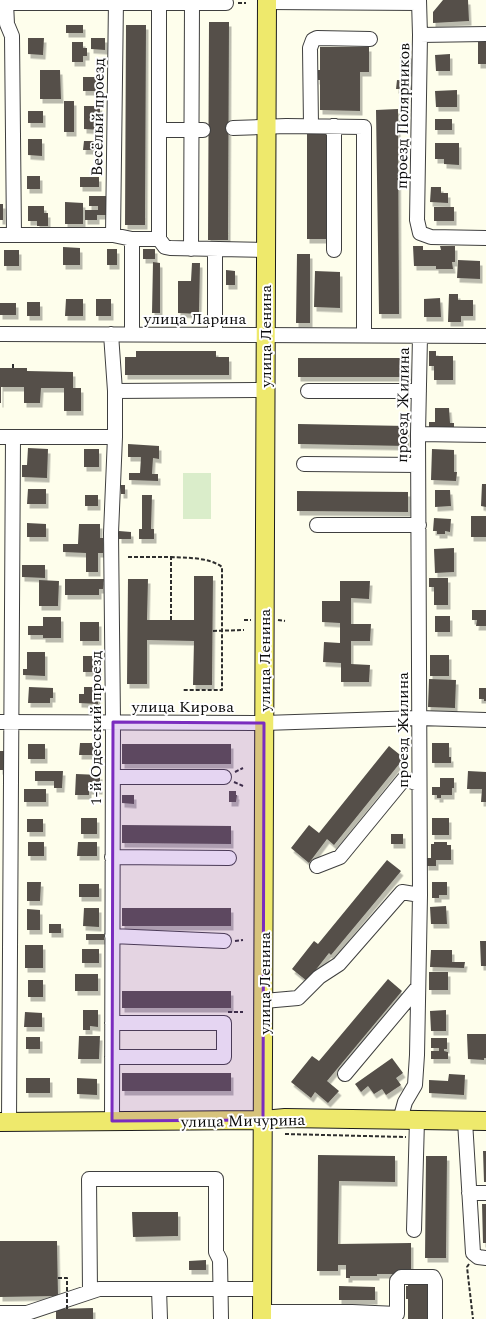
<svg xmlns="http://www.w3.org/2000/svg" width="486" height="1319" font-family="Spectral,serif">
	<defs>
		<filter id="shadow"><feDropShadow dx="2.5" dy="4.5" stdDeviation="0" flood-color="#0004"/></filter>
	</defs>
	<rect width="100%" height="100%" fill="#fefeec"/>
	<path fill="#daedca" d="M183,473H211V519H183Z"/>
	<path fill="#544f49" filter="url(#shadow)" d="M443,0H468L469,21L433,23V12Z
		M209,22H229L228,240H208Z
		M66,25H83V33H66Z
		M126,25H146L145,225H125Z
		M28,38H44L43,55L28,54Z
		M91,38H105V50L91,49Z
		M478,41H486V64H478Z
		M72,42H83V48H87V56H83V62H72Z
		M320,47H369V72H360V111L320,110V80H317V70H320Z
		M400,54H410V72H400Z
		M450,54V71H436L435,55Z
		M40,70H60L61,99H40Z
		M83,77H99V91H83Z
		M397,80L409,81V89H396Z
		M457,90V107H436L435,91Z
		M64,101H74V132H64Z
		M84,106H100V130L84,129Z
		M398,109L399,314H379L376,110Z
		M28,111H43V123H28Z
		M435,119H452V130H435Z
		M307,133H326V239H307Z
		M28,139H42V156L28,155Z
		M84,141H99L98,150H83Z
		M435,143H459V165L444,164V159H435Z
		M27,176H40V189H27Z
		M80,177H99V187H80Z
		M431,187H441V193H448V203L430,202Z
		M89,196H107V215H97V220H85V210H98V206H89Z
		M65,202L83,203V224H65Z
		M0,204H3V220H0Z
		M28,206H44V213H48V226H37V221H28Z
		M434,207H454V221H434Z
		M413,246H423V250H441L440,246H455V262H452L453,269H436V266H414Z
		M63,247L80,248V265H63Z
		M107,249H117V265H107Z
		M143,249H155V259H143Z
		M4,250H19V266H4Z
		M297,254H310V323H296Z
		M458,260L480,261V279L457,278Z
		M153,262L160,263V313H152Z
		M192,263H200L199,314L178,313V281H191Z
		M226,270L235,271V285H226Z
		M315,271L340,272V308L314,307Z
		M449,294H458V300H473V316H461V322H448Z
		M440,298L441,317H424V299Z
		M66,299H83V316H65Z
		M96,299H111V316H96Z
		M27,302H40V316H27Z
		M0,303H16V315H0Z
		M136,351H216V357H229V375H125V357H136Z
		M429,351H436V356H453V380H434V366H429Z
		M298,358H408V377H298Z
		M0,368H27V371L73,372V388H81V411H64V388H41L40,403H24V387H1V403H0Z
		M435,408H449L450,423H454V429L429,430V422H435Z
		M298,424L407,426V446L298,444Z
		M128,444L159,446V459L153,458L152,474H158V481L129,480V473H140L141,457H128Z
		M28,448L48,449L47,478L22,477V465H27Z
		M84,449H99V467H84Z
		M432,449L454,450V472H457L456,481L431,480Z
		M482,484H486V507L481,506Z
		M121,485H125V494H121Z
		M28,489H46V504H27Z
		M435,490H450L451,506L435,507Z
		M297,491L408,492V512L297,511Z
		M85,495H98V506H85Z
		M142,495H152L151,529H154V539H139V529H142Z
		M471,516H486V537H471Z
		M434,518L451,519L450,532L445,531V534H437V531H433Z
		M27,523L46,524V537H27Z
		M79,524H100V538H103V553H98V572H86V553L63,552V544H78Z
		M119,531L131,532V539H119Z
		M454,548V572L435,573L434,549Z
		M22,565H45V578L22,577Z
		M194,576H213L212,685H193L194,641L147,640V684H127L128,579H148L147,620H194Z
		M429,578H448V605H434V587H429Z
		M65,579H104L103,589H99V595H65Z
		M39,580L59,581L58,606H39Z
		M340,581H370L369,599L351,598V624H371L370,641H351V664L370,665L369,682H341V663L323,662L324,642L340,643V623L322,622V601H340Z
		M472,610H486V626H476L477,620H472Z
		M435,616H450V632H435Z
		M43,617H61V638H43V635H28V626H43Z
		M80,622H99V641H80Z
		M27,652H45V676L23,675V669H27Z
		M430,655H449V676H430Z
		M83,656H99V672H83Z
		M429,679L456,680L455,708L428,707Z
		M29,687L53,688V698H50V703H28Z
		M84,687H98V704L79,703V694H84Z
		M479,688H486V701H484V699H479Z
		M80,743H97L96,755H79Z
		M432,743H449V757H451V763H432Z
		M28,744H45V759H28Z
		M122,744H231V764H122Z
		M389,746L404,758L334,845L327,839L309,863L291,848L309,825L319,833Z
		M0,751H4V770H0Z
		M35,771H63L62,788H54V781H35Z
		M468,771L486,772V802H481L482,789H467Z
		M76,774L100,775V790H89V795H75Z
		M440,778H454V788H452V795H441V798H437V795H432V787H440Z
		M24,789H46V802H24Z
		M229,791H236V795H237L236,802H229Z
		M122,795H134V804L122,803Z
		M81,818H97V834H81Z
		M432,818H449V835H432Z
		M27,819H43V832H27Z
		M122,825L231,826V844L122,843Z
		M391,834H403V844H391Z
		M28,842H44V856H28Z
		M78,842H97V856H77Z
		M434,842H447V845H451V860H436V866H426V858H431V844H434Z
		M387,860L401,871L331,955L329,953L307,981L292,969L314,941L318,944Z
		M27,882H41L40,901H27Z
		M432,882H447V895H439V898H432Z
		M79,884H99V897H79Z
		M446,906L447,924H431L430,907Z
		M84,908H99V927L83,926Z
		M122,908H231V926H122Z
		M27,909L40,910V930H27Z
		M49,924H61V933H49Z
		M86,934H104V940H86Z
		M480,941H486V966H481Z
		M25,945H43V968H25Z
		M82,949H99V963H82Z
		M431,950H452V962H465L464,968L430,967Z
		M429,972H448V990H429Z
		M75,974H98V991H75Z
		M388,979L402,991L327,1081L339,1091L328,1103L315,1092L311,1098L291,1082L312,1056L319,1061Z
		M28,980H43V997H28Z
		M122,991H231V1008H122Z
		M83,1010H98V1027L90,1026V1030H83Z
		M446,1010V1031H431L430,1011Z
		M25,1012L42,1013V1027H24Z
		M467,1034H486V1058H484V1060L468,1059Z
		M79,1036H100L99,1059H78Z
		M26,1037H40V1049H26Z
		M431,1038H447V1049H444V1051L448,1052V1059H431V1051H439V1048H431Z
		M392,1058L403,1073L396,1078L401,1085L386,1095L382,1089L374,1094L368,1086L361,1092L355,1084Z
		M122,1073H231V1091H122Z
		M449,1074L465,1075L464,1095L429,1093V1080L448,1081Z
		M26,1078H50V1093H26Z
		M77,1078L97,1079V1095L77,1094Z
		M483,1151H486V1182H484Z
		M318,1155L395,1156V1182L339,1181L338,1244L411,1243V1274H377V1276H350V1278H346V1265H338V1271H317Z
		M426,1156H447L446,1258H425Z
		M482,1204H486V1243H483Z
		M132,1212H178V1236L133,1237Z
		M0,1241H57L58,1296L0,1297Z
		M206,1260V1270H189V1261Z
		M408,1282H427V1287H430V1292H427V1303H430V1314H427V1319H408V1299H406V1286H408Z
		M339,1286L375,1287V1300H339Z
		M93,1308V1319H56V1309Z"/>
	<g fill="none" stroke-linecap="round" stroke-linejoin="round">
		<defs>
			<path id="minor" d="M419,0L420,35L417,220L420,233L431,237L486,238
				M267,2L419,3
				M0,3H226
				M6,3L7,24L12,36L14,235
				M159,3V239L165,247L170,248L266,250
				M420,35L486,34
				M311,126L310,48L313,40L317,38L370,39
				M334,126V250
				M233,128L286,126L364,127V335
				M159,130H203
				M0,235H113L132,239V334
				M113,235L116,0
				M132,239H159
				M191,249L192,3
				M215,249V335
				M0,334L486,336
				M111,334L115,391V437L111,533L113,722L112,1121
				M115,391L265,390
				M308,391H419
				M418,434L486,435
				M0,437H115
				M304,464L418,465
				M317,525H419
				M0,722L264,723L419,718L486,720
				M113,777H224
				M112,857L229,858
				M317,866L340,857L404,779L419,784
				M112,936L224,941
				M264,1001L298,998L319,977L339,964L402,892L420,895
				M112,1057H224V1023H112
				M345,1074L418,987
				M400,1120L405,1102L415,1085L417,1055L420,895L418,434L420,336
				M465,1121L473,1253L478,1257L486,1258
				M9,1122L13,438
				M469,1193H486
				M414,1230L417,1120
				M159,1289L160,1319
				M90,1291L89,1179H216V1252L220,1260L221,1319
				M263,1312H352V1319
				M352,1312L397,1314V1281L401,1277H433L435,1281V1319
				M0,1313H27L99,1289H263"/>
			<path id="major" d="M0,1122L263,1120L285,1118L486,1121
				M262,1319L267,0"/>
		</defs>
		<use href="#minor" stroke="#3f3f3f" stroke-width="16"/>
		<use href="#major" stroke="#1d1d1d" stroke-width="20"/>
		<path stroke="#2e2e2e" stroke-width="2" stroke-dasharray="4 2" stroke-linecap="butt" d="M238,3H246
			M13,368V363
			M128,557H171V620
			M171,557C186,558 209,557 222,567V690H182
			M244,620H251
			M278,620L285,621
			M213,631L244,630
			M235,772L243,768
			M234,782L243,786
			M235,941L243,940
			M228,1012H243
			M285,1134L406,1137
			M469,1264L467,1267L473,1319"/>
		<use href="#minor" stroke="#fff" stroke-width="14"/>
		<use href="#major" stroke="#eee96c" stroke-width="18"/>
		<path stroke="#2e2e2e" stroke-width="2" stroke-dasharray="4 2" stroke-linecap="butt" d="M58,1278H67V1309"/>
	</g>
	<path fill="#7b2cbf" fill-opacity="0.2" stroke="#7b2cbf" stroke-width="3" stroke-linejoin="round" d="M113,722L264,723L263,1120L112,1121Z"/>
	<g text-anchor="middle" stroke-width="4" stroke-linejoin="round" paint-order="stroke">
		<g font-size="16" fill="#0c0c0c" stroke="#fff">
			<text transform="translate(402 116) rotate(-89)" y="6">проезд Полярников</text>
			<text transform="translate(97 117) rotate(-89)" y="6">Весёлый проезд</text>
			<text x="195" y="324">улица Ларина</text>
			<text transform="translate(265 336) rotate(-90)" y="6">улица Ленина</text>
			<text transform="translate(402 405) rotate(-89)" y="6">проезд Жилина</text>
			<text transform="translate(264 660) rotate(-90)" y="6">улица Ленина</text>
			<text x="183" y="712">улица Кирова</text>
			<text transform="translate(95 728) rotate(-90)" y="6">1-й Одесский проезд</text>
			<text transform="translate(402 730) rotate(-90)" y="6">проезд Жилина</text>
			<text transform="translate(264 983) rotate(-90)" y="6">улица Ленина</text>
			<text transform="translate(243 1120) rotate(-1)" y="6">улица Мичурина</text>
		</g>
	</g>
</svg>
